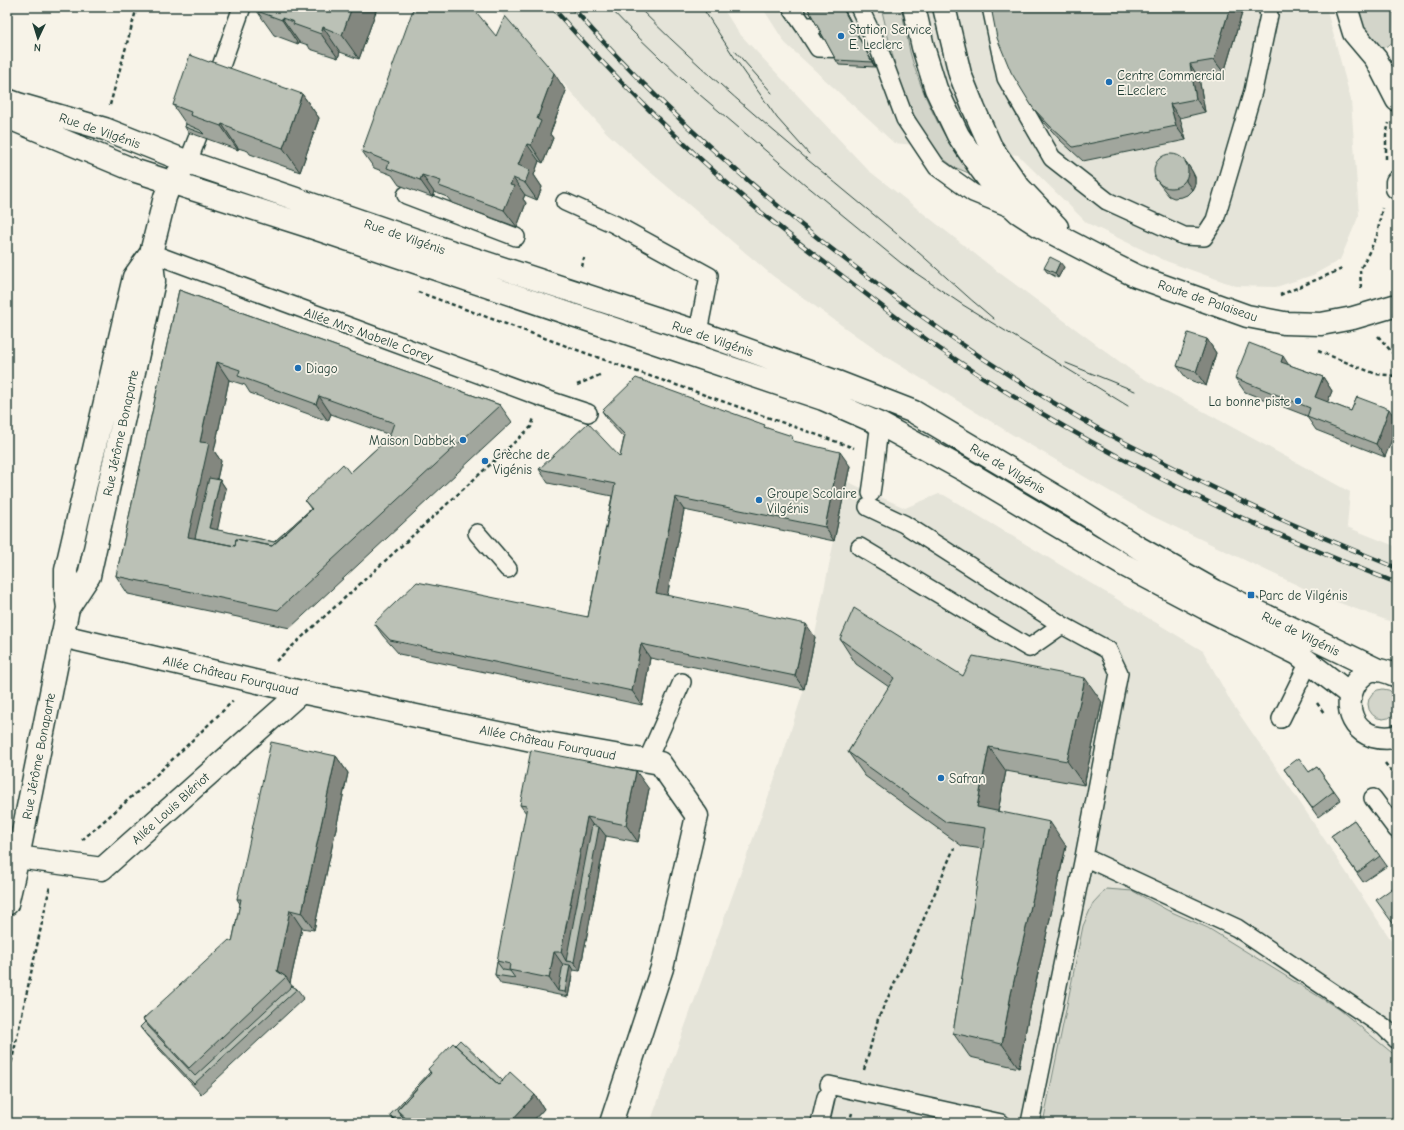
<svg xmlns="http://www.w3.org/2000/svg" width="1404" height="1130" font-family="'Comic Neue',sans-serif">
	<rect width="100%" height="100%" fill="#f7f3e8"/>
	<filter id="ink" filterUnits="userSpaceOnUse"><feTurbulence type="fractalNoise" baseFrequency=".025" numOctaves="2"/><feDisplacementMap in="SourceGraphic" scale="8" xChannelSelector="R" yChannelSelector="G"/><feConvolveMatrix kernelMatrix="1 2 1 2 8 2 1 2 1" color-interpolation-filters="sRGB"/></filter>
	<g filter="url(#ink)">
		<path fill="#e5e4d9" d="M496,7H722L738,32L868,170L993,268L1139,376L1350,492L1347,527L1397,547V624L1318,595L1152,516L1013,435L883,355L773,276L649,171L607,133Z
			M762,7H1326L1351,100L1359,215L1340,260L1313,275L1276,287L1236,286L1166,261L1087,223L1018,155L894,143L785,43Z
			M846,481L905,508L939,494L944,495L1203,651L1231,702L1299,801L1397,949V1123H650L780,764L804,689Z"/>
		<path fill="#d3d5ca" stroke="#79897f" d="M881,7H901C904,22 907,37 910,52C921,93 944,141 971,174L954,167L936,153L917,121L900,86Z
			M1354,7H1397V40L1387,46L1377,49L1362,27Z
			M1368 704a15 15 0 1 1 30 0a15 15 0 1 1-30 0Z
			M1106,889L1133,891L1167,910L1208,928L1339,1009L1397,1057V1123H1043L1083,926L1093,903Z"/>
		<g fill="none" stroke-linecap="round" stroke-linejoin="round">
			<defs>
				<path id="service" d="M791,7L804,26H815
					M859,7L879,49L905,119L937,167L973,193L1010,208
					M991,7L1006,78L1052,158L1107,201L1184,236L1204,237L1215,220L1253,91L1269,15L1267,7
					M804,26L818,48L853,49
					M215,83L242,7
					M188,162L198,136
					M406,195L516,237
					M565,202L614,224L709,276L698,332
					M151,253L543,398L588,413
					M871,493C875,470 876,447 880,424
					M868,507L904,524L1062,625L1108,650L1119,673L1084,857L1030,1123
					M477,533L508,569
					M860,547L1029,648L1062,625
					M1281,719L1309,662
					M647,761L682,682
					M1373,798L1397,830
					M1084,857L1237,928L1384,1027L1397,1040
					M829,1085L1001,1123
					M820,1123L826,1097"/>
				<path id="minor" d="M68,608L89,576L154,281L151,253L165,197L171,182L188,162
					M62,636L301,692L541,742L660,763L697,816L662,968L611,1123
					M18,857L102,869L301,692
					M7,904L18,857L68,608L66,593V570L134,277L151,253"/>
				<path id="tertiary" d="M914,7L923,47L936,89L958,135L980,168L1000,195L1018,212L1041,227L1108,262L1136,276L1247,316L1284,323L1321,324L1353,318L1397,305
					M944,7L960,74L974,109L991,147L1019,187L1057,227
					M7,100L18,104L105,129L188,162L416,240L698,332L837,382L914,412L1082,512L1139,548L1215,591L1378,670
					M7,117L136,171L305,225L823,399L880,424L964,470L1122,564L1205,608L1298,654L1350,694"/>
				<path id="secondary" d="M1397,182V188
					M1397,676C1389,672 1375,667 1367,672C1342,687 1344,727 1373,736C1381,738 1389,739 1397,736"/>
				<path id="primary" d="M1346,7L1354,33L1376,59L1397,100"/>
			</defs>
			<use href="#service" stroke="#1f3d34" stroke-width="20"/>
			<use href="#minor" stroke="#1f3d34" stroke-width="25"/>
			<use href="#tertiary" stroke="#1f3d34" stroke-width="25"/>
			<use href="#secondary" stroke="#1f3d34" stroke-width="25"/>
			<use href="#primary" stroke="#1f3d34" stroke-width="25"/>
			<path stroke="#1f3d34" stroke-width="2.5" stroke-dasharray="4 3" stroke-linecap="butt" d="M110,105L137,7
				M1386,159V135L1389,123
				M582,267L584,258
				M1361,288L1360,270L1377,236L1382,208
				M418,292L635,371L688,389L854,448
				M1280,295L1342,269
				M1378,336L1397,358
				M1318,351L1376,374L1397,376
				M577,385L602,374
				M276,661L531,427L534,418
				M1317,703L1324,713
				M1385,763L1397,779
				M82,840L151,780L233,701
				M864,1070L878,1019L916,937L954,848
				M7,1083L50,886
				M849,1123L852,1113"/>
			<use href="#service" stroke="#f7f3e8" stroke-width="17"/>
			<use href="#minor" stroke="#f7f3e8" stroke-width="22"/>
			<use href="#tertiary" stroke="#f7f3e8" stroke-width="22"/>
			<use href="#secondary" stroke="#f7f3e8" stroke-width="22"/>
			<use href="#primary" stroke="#f7f3e8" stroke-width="22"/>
			<path stroke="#1f3d34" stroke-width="1" d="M609,7L633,32L686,83L806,185L901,263L963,305L1128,406
				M638,7C721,90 813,164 903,239C934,265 963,294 994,319
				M702,7L736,60L777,118L809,154
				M735,51L772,93
				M1066,363L1135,391"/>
			<defs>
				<path id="rail" d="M552,7C614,77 680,143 751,204C783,231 816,256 849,281C879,304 909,328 940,349C1081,445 1238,522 1397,583
					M572,7C657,105 755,191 859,270C932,326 1009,378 1090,424C1110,436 1132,446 1153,457C1177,469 1201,482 1225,493C1281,521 1339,544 1397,568"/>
			</defs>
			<use href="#rail" stroke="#1f3d34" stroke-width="4.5"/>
			<use href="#rail" stroke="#f7f3e8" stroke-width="3" stroke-dasharray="9" stroke-linecap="butt"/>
		</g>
		<path fill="#a1a69d" stroke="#1f3d34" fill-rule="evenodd" d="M807,7H843L875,67L839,65L836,60Z
			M991,7H1241L1242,13L1224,73L1199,78L1205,112L1180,118L1186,140L1083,161L1060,140L1043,121L1033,108Z
			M257,11H376L359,59L340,52L338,58L310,49L308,45L299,42L298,44L274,35Z
			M496,36L566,91L550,134L553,138L543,163L539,161L534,175L542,187L537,200L525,195L523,199L526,203L517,227L452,203L447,197L434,192L432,197L399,185L392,175L374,168L362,151Z
			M302,94L319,118L300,172L250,154L248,151L238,148V150L188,132L185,127L186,124L173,105Z
			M1186,162L1192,171L1195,177V184L1192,190L1187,195L1182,197L1174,198L1169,196L1161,186L1154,177Z
			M1064,267L1058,278L1047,272L1044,268Z
			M179,290L500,405L512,422L290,628L128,594L116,576ZM229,380L245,385L250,393L328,421L331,414L390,435L389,437L350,473L305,501L311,509L274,542L217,530L226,489L220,480L217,479L221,461L214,451Z
			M1207,339L1216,353L1206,386L1187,379L1177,366Z
			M1289,365L1323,377L1332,391L1327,402L1351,411L1357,397L1385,457L1316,430L1307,417V416L1245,392L1235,378Z
			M602,411L767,428L795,442L850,466L834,541L684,510L667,596L815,637L804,689L650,658L642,705L399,654L383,636L374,623L588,617L612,496L548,483L539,469L620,457L624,438L611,424Z
			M840,639L963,676L1102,702L1084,785L1006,771L998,811L1066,846L1028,1018L1019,1068L970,1057L953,1033L983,849L962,846L865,776L848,752L889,687L856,664Z
			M336,756L348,773L314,930L302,928L290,983L292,986L297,989L304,998L201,1094L147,1036L140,1027L145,1022L143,1019L232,942L240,904L237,899Z
			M1317,767L1341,800L1318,817L1284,769L1309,772Z
			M649,789L638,842L606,836L580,971L573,970L568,997L521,987L501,984L495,975L526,813L520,805Z
			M1354,820L1387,866L1363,882L1331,836Z
			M428,1069L503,1081L535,1095L544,1109L531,1123H395L390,1115L431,1073Z"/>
		<path fill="#83877f" stroke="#1f3d34" d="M352,7H373L376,11L359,59L342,35Z
			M842,7H843L875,67L872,62Z
			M1230,7H1241L1242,13L1224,73L1214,60Z
			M282,18L299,42L298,44L282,20Z
			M323,27L340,52L338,58L321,34Z
			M1190,64L1199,78L1205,112L1196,99Z
			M554,73L566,91L550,134L553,138L543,163L531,145L537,119Z
			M302,94L319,118L300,172L283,148Z
			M1170,104L1180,118L1186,140L1176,126Z
			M222,124L238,148V150L221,126Z
			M527,144L539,161L534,175L542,187L537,200L525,183L518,165Z
			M1186,162L1192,171L1195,177V184L1192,190L1186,181Z
			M422,175L434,192L432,197L420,180Z
			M513,178L525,195L523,199L526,203L517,227L504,210L510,185Z
			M1060,262L1064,267L1058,278L1055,273Z
			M1207,339L1216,353L1206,386L1196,372Z
			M1283,356L1292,370L1281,362Z
			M217,362L229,380L214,451L221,461L202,547L188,537L200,442Z
			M1323,377L1332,391L1324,411L1315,397Z
			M319,396L331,414L328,421L316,404Z
			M1389,409L1397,421V427L1385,457L1376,444Z
			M840,452L850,466L834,541L825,527Z
			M220,480L226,489L216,537L209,528Z
			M675,497L684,510L665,607L656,593Z
			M806,624L815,637L804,689L795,676Z
			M641,644L650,658L642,705L632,691Z
			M1085,678L1102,702L1084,785L1067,761Z
			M989,747L1006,771L994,831L977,807Z
			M336,756L348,773L314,930L302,913Z
			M636,771L649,789L638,842L626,825Z
			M587,817L598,833L599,827L606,836L580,971L574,962L566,961L561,952Z
			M1050,822L1066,846L1028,1018L1019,1068L1002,1044L1011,994Z
			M290,910L302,928L290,983L286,977L277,971Z
			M554,952L566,969L558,991L549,978Z
			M570,965L573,970L568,997L565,992Z
			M535,1095L544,1109L531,1123H509Z"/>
		<path fill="#bbc1b6" stroke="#1f3d34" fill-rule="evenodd" d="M259,7H352L342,35L323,27L321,34L293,24L294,22L282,18V20L257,11Z
			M414,7H472L496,36L505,16L554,73L537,119L541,121L531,145L527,144L518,165L530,170L525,183L513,178L510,185L514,186L504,210L439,186L441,181L422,175L420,180L387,168L389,162L362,151Z
			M807,7H842L872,62L836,60Z
			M991,7H1230L1214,60L1190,64L1196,99L1170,104L1176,126L1073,147L1050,126L1033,108L1011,72L997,38Z
			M190,55L209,62L210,61L302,94L283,148L233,130V128L222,124L221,126L190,115L191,112L173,105Z
			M186,124L200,130L204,134L185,127Z
			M1154 171a17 17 0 1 1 34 0a17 17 0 1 1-34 0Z
			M1050,257L1060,262L1055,273L1044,268Z
			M179,290L500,405L278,610L116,576ZM217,362L240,370L238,376L316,404L319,396L394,423L389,437L350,473L343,464L305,501L312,509L272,546L236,539L235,546L188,537L209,443L200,442Z
			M1188,333L1207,339L1196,372L1177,366Z
			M1249,343L1283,356L1281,362L1323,377L1315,397L1351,411L1357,397L1389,409L1376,444L1307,417L1310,408L1235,378Z
			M636,378L765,425L764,427L792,436L793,441L840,452L825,527L675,497L656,593L806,624L795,676L641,644L632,691L390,640L374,623L417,582L588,617L615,484L539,469L588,423L620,457L625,435L602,411Z
			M209,478L220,480L209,528L274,542L311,509V510L272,546L236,539L235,546L195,538Z
			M854,608L963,676L973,656L1085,678L1067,761L989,747L977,807L1050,822L1011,994L1002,1044L953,1033L986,828L946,822L848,752L894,678L840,639Z
			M271,742L336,756L302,913L290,910L277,971L286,977L189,1068L143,1019L229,940L232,942L241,899H237Z
			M531,750L636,771L626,825L587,817L561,952H554L549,978L509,970L510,964L497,961L527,806L520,805Z
			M1299,758L1309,772L1317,767L1334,791L1312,808L1284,769Z
			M1354,820L1380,856L1357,873L1331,836Z
			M592,825L599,827L574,962L566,961Z
			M1397,885V929L1376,900Z
			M497,962L503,970L510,971L515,978L495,975Z
			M563,964L570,965L565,992L558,991Z
			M292,986L297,989L194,1084L140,1027L145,1022L149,1027L195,1076Z
			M460,1040L503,1081L499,1085L455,1045Z
			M453,1043L499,1085L510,1072L535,1095L509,1123H411L397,1110L431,1073L428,1069Z
			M430,1072L431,1073L397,1110L400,1114L409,1123H398L390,1115Z"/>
	</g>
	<g fill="#1f6fb2" stroke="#f7f3e8" stroke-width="1.5">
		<circle cx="841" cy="36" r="4"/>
		<circle cx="1109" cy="82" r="4"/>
		<circle cx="298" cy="368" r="4"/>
		<circle cx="1298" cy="401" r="4"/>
		<circle cx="463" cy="440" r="4"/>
		<circle cx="485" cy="461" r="4"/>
		<circle cx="759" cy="500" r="4"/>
		<rect x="1247" y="591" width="8" height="8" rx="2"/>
		<circle cx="941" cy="778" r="4"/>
	</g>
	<g text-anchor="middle" stroke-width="3.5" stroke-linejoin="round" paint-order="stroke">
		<g font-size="13" fill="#1f3d34" stroke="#f7f3e8" text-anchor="start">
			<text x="849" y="34">Station Service<tspan x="849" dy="15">E. Leclerc</tspan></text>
			<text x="1117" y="80">Centre Commercial<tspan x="1117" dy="15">E.Leclerc</tspan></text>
			<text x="306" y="373">Diago</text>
			<text x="1290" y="406" text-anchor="end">La bonne piste</text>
			<text x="455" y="445" text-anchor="end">Maison Dabbek</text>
			<text x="493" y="459">Crèche de<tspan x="493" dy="15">Vigénis</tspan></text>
			<text x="767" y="498">Groupe Scolaire<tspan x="767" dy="15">Vilgénis</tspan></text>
			<text x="1259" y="600">Parc de Vilgénis</text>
			<text x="949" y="783">Safran</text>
		</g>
		<g font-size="13" fill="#1f3d34" stroke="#f7f3e8">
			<text transform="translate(100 130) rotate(19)" y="5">Rue de Vilgénis</text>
			<text transform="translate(405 236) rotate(19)" y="5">Rue de Vilgénis</text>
			<text transform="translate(1208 300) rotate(19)" y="5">Route de Palaiseau</text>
			<text transform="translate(369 334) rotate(20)" y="5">Allée Mrs Mabelle Corey</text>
			<text transform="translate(713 338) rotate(19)" y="5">Rue de Vilgénis</text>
			<text transform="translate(120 433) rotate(-78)" y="5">Rue Jérôme Bonaparte</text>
			<text transform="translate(1008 468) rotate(31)" y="5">Rue de Vilgénis</text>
			<text transform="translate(1301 633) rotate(26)" y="5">Rue de Vilgénis</text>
			<text transform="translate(231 675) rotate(13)" y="5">Allée Château Fourquaud</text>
			<text transform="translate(548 742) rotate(11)" y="5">Allée Château Fourquaud</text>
			<text transform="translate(38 756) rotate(-79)" y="5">Rue Jérôme Bonaparte</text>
			<text transform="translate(170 808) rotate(-42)" y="5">Allée Louis Blériot</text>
		</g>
	</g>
	<rect width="1404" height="1130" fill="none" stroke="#f7f3e8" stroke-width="24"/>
	<rect x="12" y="12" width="1380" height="1106" fill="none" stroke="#1f3d34" stroke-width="1.5" filter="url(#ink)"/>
	<g transform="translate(38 38) rotate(184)" stroke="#f7f3e8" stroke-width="3" paint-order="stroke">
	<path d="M0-3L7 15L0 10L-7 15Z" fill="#1f3d34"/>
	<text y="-6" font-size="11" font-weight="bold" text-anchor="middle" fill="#1f3d34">N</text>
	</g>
</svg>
